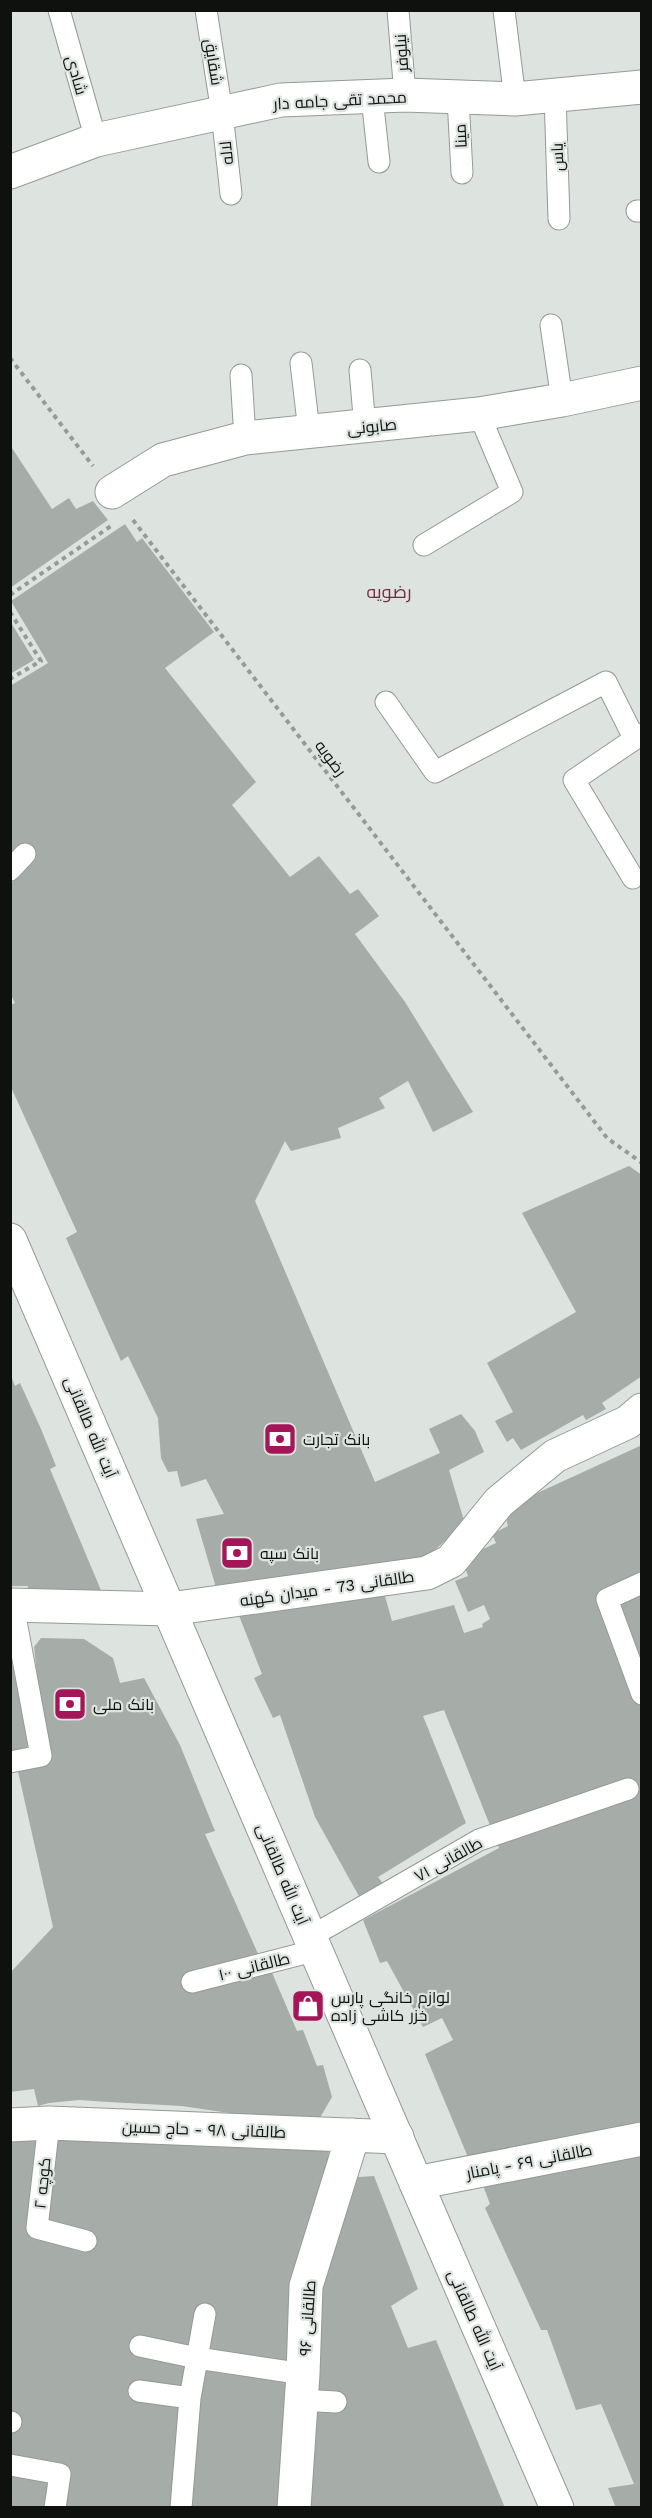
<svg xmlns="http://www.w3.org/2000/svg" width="652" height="2518" font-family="'Work Sans',Cairo,sans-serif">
	<rect width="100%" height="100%" fill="#dde3de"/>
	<path fill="#a6aca7" d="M10,445L52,509L69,498L76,509L93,501L108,520L10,588Z
		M125,524L137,542L142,538L214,632L165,668L256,782L232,805L290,877L319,856L350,894L358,889L379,916L355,934L405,1002L473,1112L433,1132L408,1081L379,1098L385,1108L338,1128L341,1138L291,1151L285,1141L255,1201L375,1482L440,1453L429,1429L461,1414L475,1431L484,1452L449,1470L465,1524L424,1559L217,1591L196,1519L224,1514L206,1479L181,1487L177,1471L168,1472L161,1458L158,1418L128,1356L121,1361L102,1319L66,1238L77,1232L10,1085V1005L15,1003L10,993V884L35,858L24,844L10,858V686L48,663L11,601Z
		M10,621L34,660L10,674Z
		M629,1166L642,1175V1376L602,1403L606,1409L586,1420L583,1415L521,1450L513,1438L507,1442L495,1421L513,1412L487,1363L576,1312L522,1213Z
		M11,1376L15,1386L20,1383L41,1429L56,1466L50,1469L108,1607L27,1593L28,1586H10Z
		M642,1445V2131L470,2162L425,2054L453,2040L442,2018L423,2027L387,1961L380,1963L363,1920L499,1848L444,1710L423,1716L466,1823L378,1877L384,1885L360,1898L315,1817L280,1715L273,1718L254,1678L262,1674L236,1608L382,1586L392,1621L454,1605L464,1633L483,1627L482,1624L490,1619L484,1605L468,1612L455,1581L468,1576L462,1559L496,1543L492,1534L508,1526L505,1515L533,1495Z
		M41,1638L84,1639L113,1658L120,1683L144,1678L180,1745L215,1831L205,1834L259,1956L270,1968L297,2031L303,2030L317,2066L323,2065L332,2097L318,2121L262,2118L182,2106L109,2102L79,2100L49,2103L38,2106L34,2089L10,2092V1973L53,1927L17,1767L46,1760L34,1647Z
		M10,1639L30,1743L23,1752L10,1754Z
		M37,2129L27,2229L45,2226L57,2137L329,2145L327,2202L308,2248L300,2246L294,2271L289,2366L206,2354L195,2346L138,2340L193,2355L184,2402L174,2508H63L67,2469L10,2460V2130Z
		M642,2151V2508H616L608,2488L634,2484L601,2404L576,2410L547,2330H541L485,2208L490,2204L481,2180Z
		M374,2176L418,2289L391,2306L408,2348L436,2340L505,2508H305L311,2397L314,2289L345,2178Z
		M204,2363L288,2375L281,2508H188Z
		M10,2470L55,2478L50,2508H10Z"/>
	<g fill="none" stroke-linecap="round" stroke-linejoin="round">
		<defs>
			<path id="lane" d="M59,10L96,140
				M206,10L222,113L231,194
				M398,10L405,95
				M504,10L515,99
				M555,95L559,219
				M372,97L379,162
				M458,98L462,173
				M637,211H642
				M551,325L562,400
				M301,363L309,431
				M360,370L365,427
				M241,375L245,438
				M424,545L512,492L479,414
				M386,702L435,772L606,682L634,738
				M10,870L25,854
				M633,878L574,780L642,734
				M642,1583L607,1599L642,1694
				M10,1762L41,1756L13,1605
				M310,1937L479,1840L628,1789
				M192,1982L317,1950
				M49,2123L37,2228L86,2241
				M140,2346L197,2358L303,2374
				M139,2391L190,2398
				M300,2400L336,2402
				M10,2422H11
				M10,2465L60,2474L55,2508
				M181,2508L190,2398L205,2314"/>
			<path id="street" d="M10,172L96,140L281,100L405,95L515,99L642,87
				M112,492L163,460L245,438L479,414L562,400L642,383
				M10,1605L170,1609L427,1573L451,1561L499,1502L555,1456L628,1422L642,1410
				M10,2125L49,2123L397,2137
				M416,2183L642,2139
				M294,2508L303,2374L306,2286L353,2135"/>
			<path id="primary" d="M10,1240L416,2183L557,2508"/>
		</defs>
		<use href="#lane" stroke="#949a95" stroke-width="23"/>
		<use href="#street" stroke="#949a95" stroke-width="35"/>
		<use href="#primary" stroke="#949a95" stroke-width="35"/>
		<path stroke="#969b97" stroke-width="4" stroke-dasharray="4.5 4.5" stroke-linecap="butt" d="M10,358L93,466
			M133,520L607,1138L642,1163
			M10,595L111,526
			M10,612L41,661L10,679"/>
		<use href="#lane" stroke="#fff" stroke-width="21"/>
		<use href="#street" stroke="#fff" stroke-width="33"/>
		<use href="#primary" stroke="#fff" stroke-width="33"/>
	</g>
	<defs>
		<symbol id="bank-square" viewBox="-11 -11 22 22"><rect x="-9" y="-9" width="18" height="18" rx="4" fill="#a51659" stroke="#dde3de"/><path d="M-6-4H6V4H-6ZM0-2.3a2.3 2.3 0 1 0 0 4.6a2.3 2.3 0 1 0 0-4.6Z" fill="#fff"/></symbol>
		<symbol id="shop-square" viewBox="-11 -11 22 22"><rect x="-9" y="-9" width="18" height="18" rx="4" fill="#a51659" stroke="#dde3de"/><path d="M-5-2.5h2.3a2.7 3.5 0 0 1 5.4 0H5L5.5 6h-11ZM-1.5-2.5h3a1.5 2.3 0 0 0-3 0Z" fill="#fff"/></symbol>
	</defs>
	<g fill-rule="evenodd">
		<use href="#bank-square" x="261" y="1420" width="38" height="38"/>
		<use href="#bank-square" x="218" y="1534" width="38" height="38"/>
		<use href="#bank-square" x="51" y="1685" width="38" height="38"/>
		<use href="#shop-square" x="289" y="1987" width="38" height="38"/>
	</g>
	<g text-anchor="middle" stroke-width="4.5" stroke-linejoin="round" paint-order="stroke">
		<g font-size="16" fill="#0f110f" stroke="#dde3de">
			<text transform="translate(401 53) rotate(-94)" y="6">نیلوفر</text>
			<text transform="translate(214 62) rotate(81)" y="6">شقایق</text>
			<text transform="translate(77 75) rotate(74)" y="6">شادی</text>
			<text transform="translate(340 100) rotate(-3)" y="6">محمد تقی جامه دار</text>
			<text transform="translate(460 136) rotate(-93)" y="6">مینا</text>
			<text transform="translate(226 153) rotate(-96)" y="6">لاله</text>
			<text transform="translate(557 157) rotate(-92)" y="6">یاس</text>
			<text transform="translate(372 426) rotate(-6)" y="6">صابونی</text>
			<text transform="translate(331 758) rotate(53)" y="6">رضویه</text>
			<text transform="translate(91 1427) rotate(67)" y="6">آیت الله طالقانی</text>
			<text transform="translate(327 1588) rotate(-8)" y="6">طالقانی 73 - میدان کهنه</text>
			<text transform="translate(448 1859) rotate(-29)" y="6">طالقانی ۷۱</text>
			<text transform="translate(283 1874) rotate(67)" y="6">آیت الله طالقانی</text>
			<text transform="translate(254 1966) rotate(-14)" y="6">طالقانی ۱۰۰</text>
			<text transform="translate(204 2129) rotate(2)" y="6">طالقانی ۹۸ - حاج حسین</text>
			<text transform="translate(529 2161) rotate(-11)" y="6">طالقانی ۶۹ - پامنار</text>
			<text transform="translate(42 2183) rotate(-84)" y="6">کوچه ۲</text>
			<text transform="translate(307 2318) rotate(-86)" y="6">طالقانی ۹۶</text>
			<text transform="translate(475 2320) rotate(66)" y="6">آیت الله طالقانی</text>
		</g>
		<g font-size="16" fill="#0f110f" stroke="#dde3de" text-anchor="start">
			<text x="303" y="1445">بانک تجارت</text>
			<text x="260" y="1559">بانک سپه</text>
			<text x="93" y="1710">بانک ملی</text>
			<text x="331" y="2003">لوازم خانگی پارس<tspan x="331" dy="18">خزر کاشی زاده</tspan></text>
		</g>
		<g font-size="18" fill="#702c45" stroke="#dde3de">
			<text x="389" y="598">رضویه</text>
		</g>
	</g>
	<rect width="652" height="2518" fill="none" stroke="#0f110f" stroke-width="24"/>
</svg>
